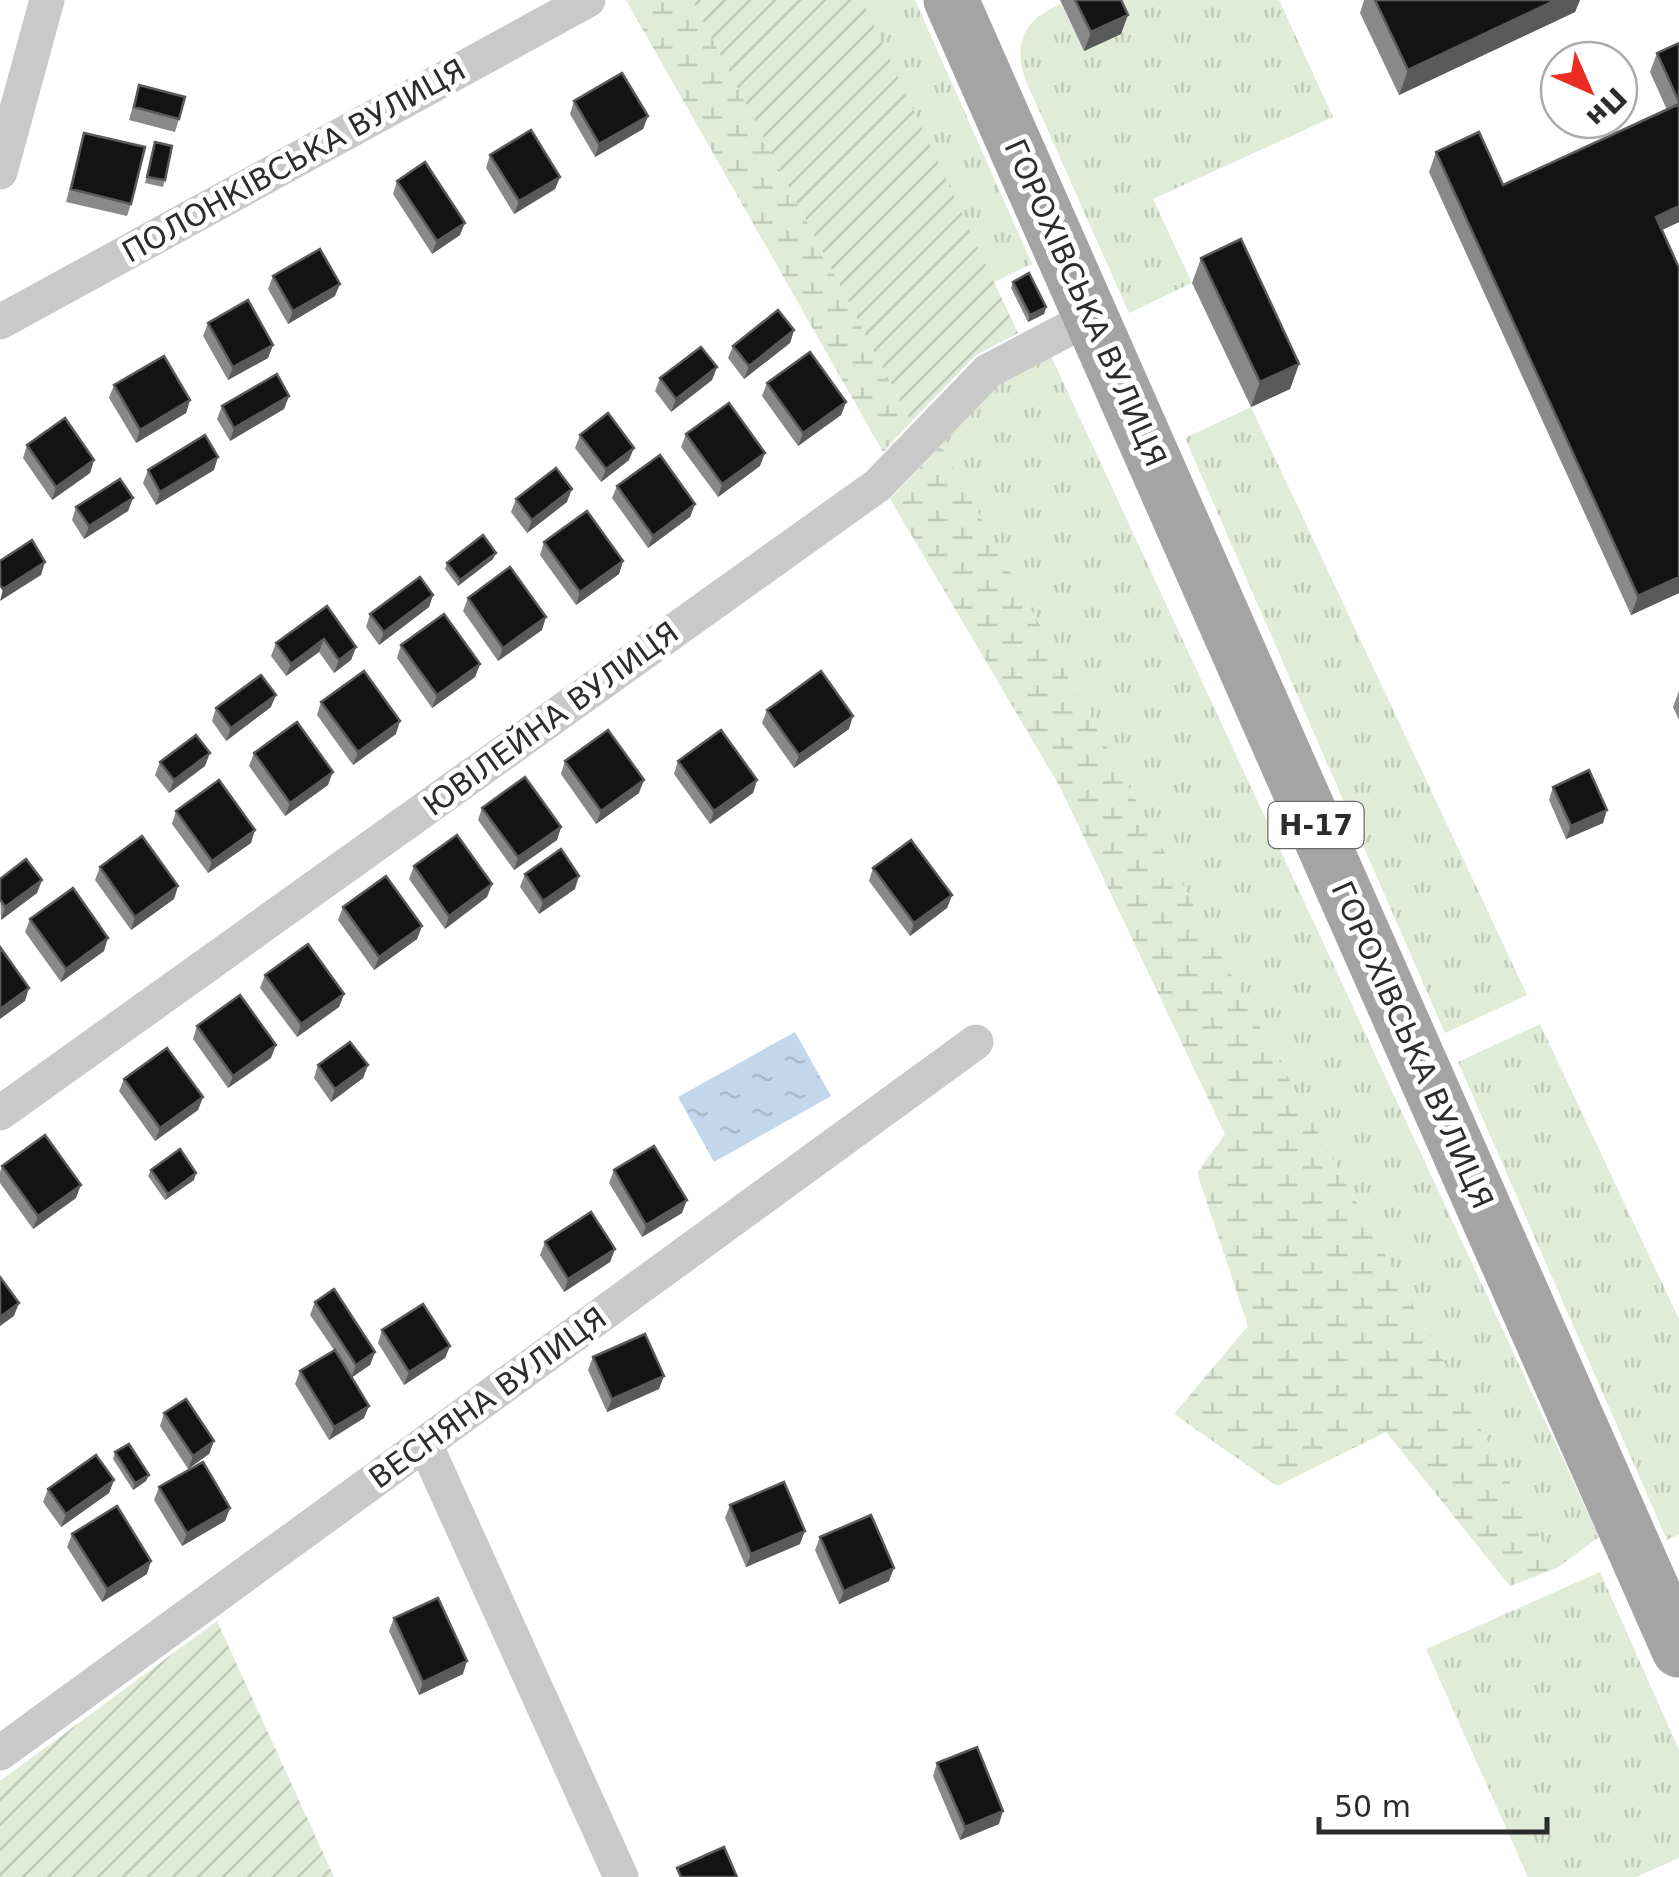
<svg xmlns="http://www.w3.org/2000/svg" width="1679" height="1877" font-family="'DejaVu Sans',sans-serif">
	<defs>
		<pattern id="grass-tufts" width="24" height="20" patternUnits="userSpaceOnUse" patternTransform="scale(2.5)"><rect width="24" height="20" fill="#e0ebd8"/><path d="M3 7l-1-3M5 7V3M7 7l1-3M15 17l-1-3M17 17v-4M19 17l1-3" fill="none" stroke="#c0caba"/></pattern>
		<pattern id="wetland-marsh" width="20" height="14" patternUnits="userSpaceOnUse" patternTransform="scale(2.5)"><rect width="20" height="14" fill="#e0ebd8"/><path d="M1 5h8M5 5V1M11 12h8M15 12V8" fill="none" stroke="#c0caba"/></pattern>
		<pattern id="garden-furrows" width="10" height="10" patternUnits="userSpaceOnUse" patternTransform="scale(2.5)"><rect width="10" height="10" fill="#e0ebd8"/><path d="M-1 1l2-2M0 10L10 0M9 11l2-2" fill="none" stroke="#c0caba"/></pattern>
		<pattern id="water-ripples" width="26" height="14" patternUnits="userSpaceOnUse" patternTransform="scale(2.5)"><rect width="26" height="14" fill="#c3d7ec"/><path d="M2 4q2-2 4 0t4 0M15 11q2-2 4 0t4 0" fill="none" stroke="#a8b9cb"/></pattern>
	</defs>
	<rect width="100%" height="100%" fill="#fff"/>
	<path fill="url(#grass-tufts)" d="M862,0H915L1032,264L992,283Z
		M1105,0H1279L1333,117L1153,199L1192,283L1129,313L1025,79C1013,41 1025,19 1061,4L1084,51Z
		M1050,354L1599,1537L1557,1568L941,445L996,383Z
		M1251,407L1527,995L1445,1033L1185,438Z
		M1540,1024L1679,1319V1534L1667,1540L1458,1062Z
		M1600,1572L1679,1750V1858L1636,1877H1528L1426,1649Z"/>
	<path fill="url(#wetland-marsh)" d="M626,0H692L911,422L883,452Z
		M941,445L1557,1568L1510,1586L1386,1432L1277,1486L1174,1414L1248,1326L1197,1173L1225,1134L1060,787L890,499Z"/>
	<path fill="url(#garden-furrows)" d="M692,0H862L1018,333L975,356L911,422Z
		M217,1621L334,1877H0V1781Z"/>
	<path fill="url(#water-ripples)" d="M795,1032L831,1096L714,1162L678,1097Z"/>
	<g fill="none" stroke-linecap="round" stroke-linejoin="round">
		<path stroke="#c9c9c9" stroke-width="35" d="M0,172L47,0
			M0,322L588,0
			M0,1113L878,485L988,371L1091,317
			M425,1444L621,1877
			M0,1753L976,1042"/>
		<path stroke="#a4a4a4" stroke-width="55" d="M951,0L1679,1650"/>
	</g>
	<path fill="#898989" d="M1060,0H1121V34L1084,51Z
		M1364,0H1580L1575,12L1399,95L1360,13Z
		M1679,43V222L1662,230L1679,268V593L1631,615L1429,172L1436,152L1503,185L1667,110L1650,72L1657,53Z
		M139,85L179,119L175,132L129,120Z
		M574,101L648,116L643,129L595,157L570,114Z
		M84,133L131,204L127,216L66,202L80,146Z
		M155,142L165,180L163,187L145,183Z
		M490,155L560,177L555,189L514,214L486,168Z
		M397,181L460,235L432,254L393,194Z
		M1201,258L1299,364L1290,389L1251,407L1192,283Z
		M273,276L335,296L288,324L268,289Z
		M1013,282L1046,307L1044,314L1028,322L1011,288Z
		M208,323L273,345L268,358L228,380L203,336Z
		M794,330L790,343L744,379L728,358L733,346Z
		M717,367L712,380L671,412L655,391L660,378Z
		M767,383L846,402L841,415L798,446L762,396Z
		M114,385L190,400L186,413L136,443L109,398Z
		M289,396L284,409L230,441L217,419L222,406Z
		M686,434L760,466L718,497L681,447Z
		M580,435L629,460L601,482L575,448Z
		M27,445L94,460L90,473L52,500L23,458Z
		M148,470H214L156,505L143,483Z
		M617,486L695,504L690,517L648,548L612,498Z
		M133,498L128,511L84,539L72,520L76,507Z
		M516,499L567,502L527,533L511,512Z
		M544,542L623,561L619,574L576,605L540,555Z
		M493,559L458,586L445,569L447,563Z
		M433,595L429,607L379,645L366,627L370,614Z
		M468,598L542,630L498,661L463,611Z
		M327,606L356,647L351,660L334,673L319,652L286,676L271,656L276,643Z
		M401,645L480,664L475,677L432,708L397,658Z
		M1679,691V720L1673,707Z
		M321,702L396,734L353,765L317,715Z
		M271,707L226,741L212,721L216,708Z
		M767,710L849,729L794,768L762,723Z
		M254,753L328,785L285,816L249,766Z
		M565,761L639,793L596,824L561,774Z
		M678,761L757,780L753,793L710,824L674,774Z
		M160,762L205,766L169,793L155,775Z
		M1553,787L1603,823L1566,839L1549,800Z
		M482,808L561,827L557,840L514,870L478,820Z
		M176,811L251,843L208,873L172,824Z
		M414,866L492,884L487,897L445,929L409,879Z
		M100,867L178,886L174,899L131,930L95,880Z
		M873,868L952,895L947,908L910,936L869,881Z
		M525,874L575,889L539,914L520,887Z
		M0,879L42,880L37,893L1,920Z
		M343,907L422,926L417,939L374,970L338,920Z
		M30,919L104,951L61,982L25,932Z
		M265,975L344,994L339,1007L297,1037L260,988Z
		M197,1026L271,1058L228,1088L193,1039Z
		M318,1065H368L363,1078L331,1102L314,1078Z
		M124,1079L203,1097L198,1110L155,1141L119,1091Z
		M2,1166L76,1198L33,1229L0,1183V1172Z
		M151,1170L194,1180L165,1200L148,1176Z
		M614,1170L682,1213L642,1237L609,1183Z
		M545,1242L615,1249L610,1262L564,1292L540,1255Z
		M315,1302L375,1352L370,1365L352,1377L364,1418L329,1440L295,1384L300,1371L334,1350L310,1315Z
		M382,1330L450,1346L445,1358L404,1385L378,1343Z
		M593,1357L659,1389L607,1412L588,1370Z
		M164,1413L214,1441L209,1454L188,1469L160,1426Z
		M115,1452L146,1481L133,1490L113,1459Z
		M114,1480L109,1493L61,1527L43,1502L48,1489Z
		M159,1487L230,1508L225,1521L182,1546L154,1500Z
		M730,1505L800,1544L746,1567L725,1518Z
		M72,1534L147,1574L102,1602L67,1547Z
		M820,1537L889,1581L839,1604L815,1550Z
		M394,1618L463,1674L419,1695L389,1631Z
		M937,1763L999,1824L960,1840L933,1776Z"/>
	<path fill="#5a5a5a" d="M1556,0H1580L1575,12L1399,95L1408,70Z
		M1128,15L1121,34L1084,51L1091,32Z
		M648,116L643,129L595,157L599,144Z
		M560,177L555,189L514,214L519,201Z
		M1679,206V222L1649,236L1656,217Z
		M465,223L460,235L432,254L437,241Z
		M340,284L335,296L288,324L293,311Z
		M1046,307L1044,314L1028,322L1030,315Z
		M794,330L790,343L744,379L749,366Z
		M273,345L268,358L228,380L233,367Z
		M1299,364L1290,389L1251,407L1260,382Z
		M717,367L712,380L671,412L676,399Z
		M289,396L284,409L230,441L234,428Z
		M190,400L186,413L136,443L140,430Z
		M846,402L841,415L798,446L803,433Z
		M634,448L629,460L601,482L606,469Z
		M765,453L760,466L718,497L722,484Z
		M218,457L214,470L156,505L160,492Z
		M94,460L90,473L52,500L56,487Z
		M572,489L567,502L527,533L532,520Z
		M133,498L128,511L84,539L89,526Z
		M695,504L690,517L648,548L653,536Z
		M496,553L493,559L458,586L460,580Z
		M623,561L619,574L576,605L580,592Z
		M45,562L41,575L0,601L3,589Z
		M1679,577V593L1631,615L1638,596Z
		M433,595L429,607L379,645L384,632Z
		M546,617L542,630L498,661L503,648Z
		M324,639L319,652L286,676L291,664Z
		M356,647L351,660L334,673L339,660Z
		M480,664L475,677L432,708L437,695Z
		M276,695L271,707L226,741L231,728Z
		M853,716L849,729L794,768L799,755Z
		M400,721L396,734L353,765L358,752Z
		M210,753L205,766L169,793L174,780Z
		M333,772L328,785L285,816L290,803Z
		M644,780L639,793L596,824L601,811Z
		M757,780L753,793L710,824L714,811Z
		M1607,810L1603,823L1566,839L1571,826Z
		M561,827L557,840L514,870L518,857Z
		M255,830L251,843L208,873L212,861Z
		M579,876L575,889L539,914L543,901Z
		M42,880L37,893L1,920L5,907Z
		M492,884L487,897L445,929L449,916Z
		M178,886L174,899L131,930L135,917Z
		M952,895L947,908L910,936L914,923Z
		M422,926L417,939L374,970L379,957Z
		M108,938L104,951L61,982L66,969Z
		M29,988L25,1001L0,1019V1009Z
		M344,994L339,1007L297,1037L301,1024Z
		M276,1045L271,1058L228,1088L233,1076Z
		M368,1065L363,1078L331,1102L335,1089Z
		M203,1097L198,1110L155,1141L160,1128Z
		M196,1173L194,1180L165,1200L168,1194Z
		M81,1185L76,1198L33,1229L38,1216Z
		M687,1200L682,1213L642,1237L646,1225Z
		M615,1249L610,1262L564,1292L568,1279Z
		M19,1303L14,1316L0,1326V1317Z
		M450,1346L445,1358L404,1385L409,1372Z
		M375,1352L370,1365L351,1378L356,1365Z
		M664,1376L659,1389L607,1412L612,1399Z
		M369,1406L364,1418L329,1440L334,1427Z
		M214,1441L209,1454L188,1469L193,1456Z
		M149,1475L146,1481L133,1490L135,1483Z
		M114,1480L109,1493L61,1527L66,1514Z
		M230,1508L225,1521L182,1546L187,1533Z
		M805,1531L800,1544L746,1567L751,1554Z
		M151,1561L147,1574L102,1602L107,1589Z
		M894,1568L889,1581L839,1604L844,1591Z
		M467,1661L463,1674L419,1695L423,1682Z
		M1003,1811L999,1824L960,1840L965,1827Z"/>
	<path fill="#131313" stroke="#5a5a5a" stroke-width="2.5" d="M1075,0H1121L1128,15L1091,32Z
		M1375,0H1556L1408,70Z
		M1679,43V102L1657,53Z
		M622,73L648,116L599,144L574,101Z
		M139,85L185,97L179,119L134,107Z
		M1679,104V206L1656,217L1679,268V577L1638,596L1436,152L1479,132L1503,185Z
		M531,130L560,177L519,201L490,155Z
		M84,133L145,147L131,204L71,189Z
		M155,142L172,146L165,180L147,177Z
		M425,162L465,223L437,241L397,181Z
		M1241,239L1299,364L1260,382L1201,258Z
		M320,249L340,284L293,311L273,276Z
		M1029,273L1046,307L1030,315L1013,282Z
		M248,300L273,345L233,367L208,323Z
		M778,310L794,330L749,366L733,346Z
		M701,347L717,367L676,399L660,378Z
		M810,352L846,402L803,433L767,383Z
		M164,356L190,400L140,430L114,385Z
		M277,374L289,396L234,428L222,406Z
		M729,403L765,453L722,484L686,434Z
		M608,413L634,448L606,469L580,435Z
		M65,418L94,460L56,487L27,445Z
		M205,435L218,457L160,492L148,470Z
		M660,455L695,504L653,536L617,486Z
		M556,468L572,489L532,520L516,499Z
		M120,479L133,498L89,526L76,507Z
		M587,511L623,561L580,592L544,542Z
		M483,535L496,553L460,580L447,563Z
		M32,540L45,562L3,589L0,585V561Z
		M510,567L546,617L503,648L468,598Z
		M420,577L433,595L384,632L370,614Z
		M327,606L356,647L339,660L324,639L291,664L276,643Z
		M444,614L480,664L437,695L401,645Z
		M364,671L400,721L358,752L321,702Z
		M821,671L853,716L799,755L767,710Z
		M261,675L276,695L231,728L216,708Z
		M297,722L333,772L290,803L254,753Z
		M608,730L644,780L601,811L565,761Z
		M721,730L757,780L714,811L678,761Z
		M196,735L210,753L174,780L160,762Z
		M1589,770L1607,810L1571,826L1553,787Z
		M525,777L561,827L518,857L482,808Z
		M219,780L255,830L212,861L176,811Z
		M457,835L492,884L449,916L414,866Z
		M142,836L178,886L135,917L100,867Z
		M911,840L952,895L914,923L873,868Z
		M561,849L579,876L543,901L525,874Z
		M26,859L42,880L5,907L0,899V879Z
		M386,876L422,926L379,957L343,907Z
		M73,888L108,938L66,969L30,919Z
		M308,944L344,994L301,1024L265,975Z
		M0,947L29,988L0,1009Z
		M240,995L276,1045L233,1076L197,1026Z
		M350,1042L368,1065L335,1089L318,1065Z
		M167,1048L203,1097L160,1128L124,1079Z
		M45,1135L81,1185L38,1216L2,1166Z
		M654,1146L687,1200L646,1225L614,1170Z
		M180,1149L196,1173L168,1194L151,1170Z
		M591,1212L615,1249L568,1279L545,1242Z
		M0,1277L19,1303L0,1317Z
		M334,1289L375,1352L356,1365L315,1302Z
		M423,1304L450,1346L409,1372L382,1330Z
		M645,1334L664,1376L612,1399L593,1357Z
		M335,1350L369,1406L334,1427L300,1371Z
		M186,1399L214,1441L193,1456L164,1413Z
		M129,1444L149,1475L135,1483L115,1452Z
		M96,1455L114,1480L66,1514L48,1489Z
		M203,1462L230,1508L187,1533L159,1487Z
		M784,1482L805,1531L751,1554L730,1505Z
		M117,1506L151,1561L107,1589L72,1534Z
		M871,1515L894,1568L844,1591L820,1537Z
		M438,1598L467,1661L423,1682L394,1618Z
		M977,1747L1003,1811L965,1827L937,1763Z
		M724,1847L737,1877H681L677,1868Z"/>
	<g text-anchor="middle" stroke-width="10" stroke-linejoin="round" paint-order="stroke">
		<rect fill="#fff" stroke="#6b6b6b" stroke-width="2.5" x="1268.5" y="802" width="95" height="46" rx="8"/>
		<g font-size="28" font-weight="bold" fill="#2c2c2c">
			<text x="1316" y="835">Н-17</text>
		</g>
		<g font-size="30" fill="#2c2c2c" stroke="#fff">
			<text transform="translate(294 161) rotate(-29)" y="10">ПОЛОНКІВСЬКА ВУЛИЦЯ</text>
			<text transform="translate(1085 303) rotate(66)" y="10">ГОРОХІВСЬКА ВУЛИЦЯ</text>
			<text transform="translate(551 719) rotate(-36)" y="10">ЮВІЛЕЙНА ВУЛИЦЯ</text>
			<text transform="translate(1412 1045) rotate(66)" y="10">ГОРОХІВСЬКА ВУЛИЦЯ</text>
			<text transform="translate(488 1398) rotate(-36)" y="10">ВЕСНЯНА ВУЛИЦЯ</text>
		</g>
	</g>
	<g transform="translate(1589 90) rotate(135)"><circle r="48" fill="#ffffff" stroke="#ababab" stroke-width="2.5"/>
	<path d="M0-8L18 38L0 25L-18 38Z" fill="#ec2b24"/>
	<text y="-15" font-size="28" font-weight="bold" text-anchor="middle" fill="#2c2c2c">Пн</text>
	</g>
	<path d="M1319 1817v15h228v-15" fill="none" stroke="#2c2c2c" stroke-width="5"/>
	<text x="1334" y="1817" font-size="30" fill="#2c2c2c" stroke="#ffffff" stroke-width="8" paint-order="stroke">50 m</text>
</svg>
